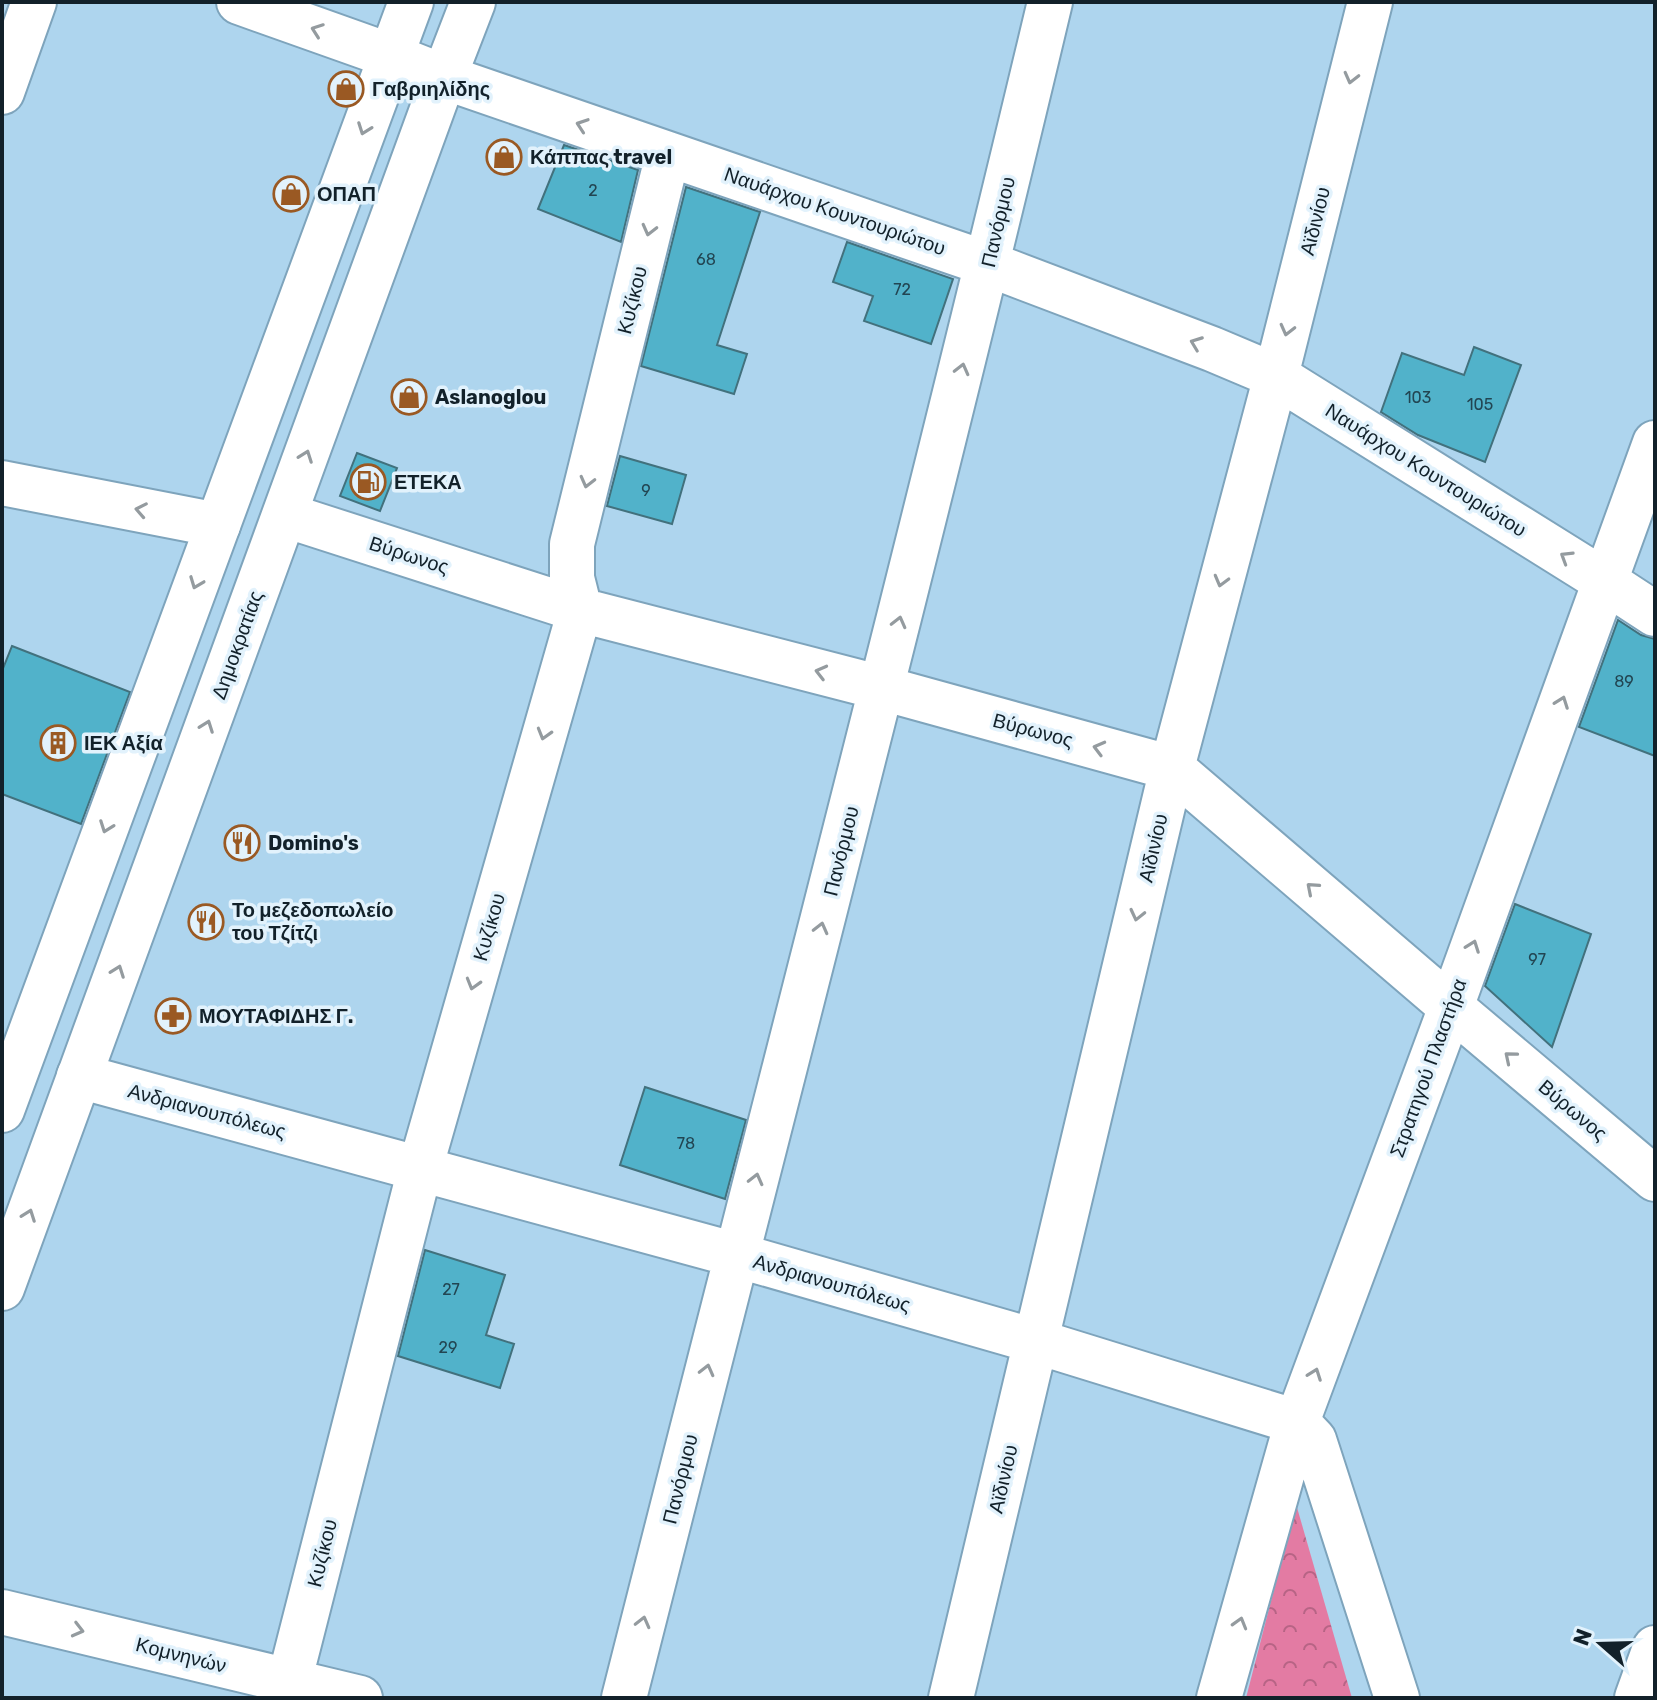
<svg xmlns="http://www.w3.org/2000/svg" width="1657" height="1700" font-family="Rubik,sans-serif">
	<defs>
		<pattern id="forest-crowns" width="20" height="18" patternUnits="userSpaceOnUse" patternTransform="scale(2)"><rect width="20" height="18" fill="#e37ba3"/><path d="M2 6a3 3 0 1 1 6 0M12 15a3 3 0 1 1 6 0" fill="none" stroke="#b76485"/></pattern>
	</defs>
	<rect width="100%" height="100%" fill="#aed5ee"/>
	<path fill="url(#forest-crowns)" d="M1296,1504L1352,1698H1246Z"/>
	<path fill="#51b2ca" stroke="#42717d" stroke-width="2" d="M564,145L638,170L621,242L538,209Z
		M686,187L760,212L717,345L747,354L734,394L641,366Z
		M847,242L953,279L931,344L864,321L873,296L833,282Z
		M1474,347L1521,365L1485,462L1418,435L1381,412L1402,353L1464,375Z
		M357,453L397,468L380,511L340,496Z
		M620,456L686,475L672,524L607,506Z
		M1618,620L1641,635L1655,639V756L1579,727Z
		M12,646L130,692L81,824L2,794V671Z
		M1515,904L1591,934L1552,1047L1485,986Z
		M645,1087L746,1120L725,1199L620,1165Z
		M425,1250L505,1275L486,1335L514,1344L500,1388L398,1356Z"/>
	<g fill="none" stroke-linecap="round" stroke-linejoin="round">
		<defs>
			<path id="minor" d="M239,2L391,56L444,77L988,264L1212,349L1276,376L1606,582L1655,614
				M2,92L34,2
				M2,483L218,525
				M285,515L580,610L882,688L1172,768L1451,1007L1655,1179
				M79,1076L736,1255L1035,1341L1297,1422L1314,1440L1397,1698
				M2,1612L360,1698
				M285,1698L420,1169L580,610L572,578V544L668,154
				M624,1698C767,1133 915,569 1050,2
				M951,1698L1172,768L1276,376L1370,2
				M1219,1698L1297,1422L1451,1007L1655,443
				M1637,1698L1655,1648"/>
			<path id="major" d="M2,1110L411,2
				M2,1288L444,77L473,2"/>
		</defs>
		<use href="#minor" stroke="#7ea4bc" stroke-width="48"/>
		<use href="#major" stroke="#7ea4bc" stroke-width="48"/>
		<use href="#minor" stroke="#fff" stroke-width="44"/>
		<use href="#major" stroke="#fff" stroke-width="44"/>
	</g>
	<defs><path id="oneway-chevron" d="M-2-3.5L2.5 0L-2 3.5" fill="none" stroke-width="1.6" stroke-linecap="round" stroke-linejoin="round" transform="scale(2)"/></defs>
	<g stroke="#949b9f">
		<use href="#oneway-chevron" transform="translate(317 30) rotate(-160)"/>
		<use href="#oneway-chevron" transform="translate(1351 78) rotate(104)"/>
		<use href="#oneway-chevron" transform="translate(582 125) rotate(-161)"/>
		<use href="#oneway-chevron" transform="translate(364 129) rotate(110)"/>
		<use href="#oneway-chevron" transform="translate(649 230) rotate(104)"/>
		<use href="#oneway-chevron" transform="translate(1287 330) rotate(104)"/>
		<use href="#oneway-chevron" transform="translate(1196 343) rotate(-159)"/>
		<use href="#oneway-chevron" transform="translate(962 369) rotate(-76)"/>
		<use href="#oneway-chevron" transform="translate(306 456) rotate(-70)"/>
		<use href="#oneway-chevron" transform="translate(587 482) rotate(104)"/>
		<use href="#oneway-chevron" transform="translate(141 510) rotate(-169)"/>
		<use href="#oneway-chevron" transform="translate(1566 557) rotate(-148)"/>
		<use href="#oneway-chevron" transform="translate(1221 581) rotate(105)"/>
		<use href="#oneway-chevron" transform="translate(196 583) rotate(111)"/>
		<use href="#oneway-chevron" transform="translate(899 622) rotate(-76)"/>
		<use href="#oneway-chevron" transform="translate(821 672) rotate(-166)"/>
		<use href="#oneway-chevron" transform="translate(1562 702) rotate(-70)"/>
		<use href="#oneway-chevron" transform="translate(207 726) rotate(-70)"/>
		<use href="#oneway-chevron" transform="translate(544 734) rotate(106)"/>
		<use href="#oneway-chevron" transform="translate(1099 748) rotate(-165)"/>
		<use href="#oneway-chevron" transform="translate(106 827) rotate(110)"/>
		<use href="#oneway-chevron" transform="translate(1312 888) rotate(-139)"/>
		<use href="#oneway-chevron" transform="translate(1137 915) rotate(103)"/>
		<use href="#oneway-chevron" transform="translate(821 928) rotate(-76)"/>
		<use href="#oneway-chevron" transform="translate(1473 946) rotate(-70)"/>
		<use href="#oneway-chevron" transform="translate(118 971) rotate(-70)"/>
		<use href="#oneway-chevron" transform="translate(473 984) rotate(106)"/>
		<use href="#oneway-chevron" transform="translate(1510 1057) rotate(-140)"/>
		<use href="#oneway-chevron" transform="translate(756 1179) rotate(-76)"/>
		<use href="#oneway-chevron" transform="translate(29 1215) rotate(-70)"/>
		<use href="#oneway-chevron" transform="translate(707 1370) rotate(-76)"/>
		<use href="#oneway-chevron" transform="translate(1315 1374) rotate(-70)"/>
		<use href="#oneway-chevron" transform="translate(643 1622) rotate(-76)"/>
		<use href="#oneway-chevron" transform="translate(1240 1623) rotate(-74)"/>
		<use href="#oneway-chevron" transform="translate(78 1630) rotate(14)"/>
	</g>
	<defs>
		<symbol id="shop-ring" viewBox="-11 -11 22 22"><circle r="9.5" fill="#e2f2fc" stroke="#9a5923" stroke-width="1.5"/><path d="M-5-2.5h2.3a2.7 3.5 0 0 1 5.4 0H5L5.5 6h-11ZM-1.5-2.5h3a1.5 2.3 0 0 0-3 0Z" fill="#9a5923"/></symbol>
		<symbol id="fuel-ring" viewBox="-11 -11 22 22"><circle r="9.5" fill="#e2f2fc" stroke="#9a5923" stroke-width="1.5"/><path d="M-5.5-6h7V0h2V4h1.3V-2.5L3-4.5l.8-.8L6-3V5H2.5V1h-1V6h-7ZM-4.2-4.7v3.2H.2V-4.7Z" fill="#9a5923"/></symbol>
		<symbol id="building-ring" viewBox="-11 -11 22 22"><circle r="9.5" fill="#e2f2fc" stroke="#9a5923" stroke-width="1.5"/><path d="M-4-6H4V6H1V3H-1V6H-4ZM-2.5-4.3h1.7v1.8h-1.7ZM.8-4.3h1.7v1.8H.8ZM-2.5-1h1.7V.8h-1.7ZM.8-1h1.7V.8H.8Z" fill="#9a5923"/></symbol>
		<symbol id="restaurant-ring" viewBox="-11 -11 22 22"><circle r="9.5" fill="#e2f2fc" stroke="#9a5923" stroke-width="1.5"/><path d="M-5-6h1v4h1v-4h1v4h1v-4h1v5L-1.5 .5V6h-2V.5L-5-1ZM5-6V6H3V1.5H1.5Q1.5-4 5-6Z" fill="#9a5923"/></symbol>
		<symbol id="pharmacy-ring" viewBox="-11 -11 22 22"><circle r="9.5" fill="#e2f2fc" stroke="#9a5923" stroke-width="1.5"/><path d="M-2-6h4v4h4v4h-4v4h-4v-4h-4v-4h4Z" fill="#9a5923"/></symbol>
	</defs>
	<g fill-rule="evenodd">
		<use href="#shop-ring" x="326" y="69" width="40" height="40"/>
		<use href="#shop-ring" x="484" y="137" width="40" height="40"/>
		<use href="#shop-ring" x="271" y="174" width="40" height="40"/>
		<use href="#shop-ring" x="389" y="377" width="40" height="40"/>
		<use href="#fuel-ring" x="348" y="462" width="40" height="40"/>
		<use href="#building-ring" x="38" y="723" width="40" height="40"/>
		<use href="#restaurant-ring" x="222" y="823" width="40" height="40"/>
		<use href="#restaurant-ring" x="186" y="902" width="40" height="40"/>
		<use href="#pharmacy-ring" x="153" y="996" width="40" height="40"/>
	</g>
	<g text-anchor="middle" stroke-width="7" stroke-linejoin="round" paint-order="stroke">
		<g font-size="16" fill="#224552">
			<text x="593" y="196">2</text>
			<text x="706" y="265">68</text>
			<text x="902" y="295">72</text>
			<text x="1418" y="403">103</text>
			<text x="1480" y="410">105</text>
			<text x="646" y="496">9</text>
			<text x="1624" y="687">89</text>
			<text x="1537" y="965">97</text>
			<text x="686" y="1149">78</text>
			<text x="451" y="1295">27</text>
			<text x="448" y="1353">29</text>
		</g>
		<g font-size="20" font-weight="bold" fill="#12212a" stroke="#e2f2fc" text-anchor="start">
			<text x="372" y="96">Γαβριηλίδης</text>
			<text x="530" y="164">Κάππας travel</text>
			<text x="317" y="201">ΟΠΑΠ</text>
			<text x="435" y="404">Aslanoglou</text>
			<text x="394" y="489">ΕΤΕΚΑ</text>
			<text x="84" y="750">ΙΕΚ Αξία</text>
			<text x="268" y="850">Domino's</text>
			<text x="232" y="917">Το μεζεδοπωλείο<tspan x="232" dy="23">του Τζίτζι</tspan></text>
			<text x="199" y="1023">ΜΟΥΤΑΦΙΔΗΣ Γ.</text>
		</g>
		<g font-size="20" fill="#12212a" stroke="#e2f2fc">
			<text transform="translate(835 211) rotate(19)" y="7">Ναυάρχου Κουντουριώτου</text>
			<text transform="translate(1315 221) rotate(-76)" y="7">Αϊδινίου</text>
			<text transform="translate(998 222) rotate(-77)" y="7">Πανόρμου</text>
			<text transform="translate(632 300) rotate(-76)" y="7">Κυζίκου</text>
			<text transform="translate(1426 470) rotate(32)" y="7">Ναυάρχου Κουντουριώτου</text>
			<text transform="translate(409 555) rotate(18)" y="7">Βύρωνος</text>
			<text transform="translate(237 645) rotate(-70)" y="7">Δημοκρατίας</text>
			<text transform="translate(1033 730) rotate(15)" y="7">Βύρωνος</text>
			<text transform="translate(1153 848) rotate(-77)" y="7">Αϊδινίου</text>
			<text transform="translate(841 851) rotate(-76)" y="7">Πανόρμου</text>
			<text transform="translate(489 927) rotate(-74)" y="7">Κυζίκου</text>
			<text transform="translate(1428 1068) rotate(-70)" y="7">Στρατηγού Πλαστήρα</text>
			<text transform="translate(1573 1110) rotate(40)" y="7">Βύρωνος</text>
			<text transform="translate(207 1111) rotate(15)" y="7">Ανδριανουπόλεως</text>
			<text transform="translate(832 1283) rotate(16)" y="7">Ανδριανουπόλεως</text>
			<text transform="translate(680 1479) rotate(-76)" y="7">Πανόρμου</text>
			<text transform="translate(1003 1479) rotate(-77)" y="7">Αϊδινίου</text>
			<text transform="translate(322 1553) rotate(-76)" y="7">Κυζίκου</text>
			<text transform="translate(181 1655) rotate(14)" y="7">Κομνηνών</text>
		</g>
	</g>
	<rect width="1657" height="1700" fill="none" stroke="#12212a" stroke-width="8"/>
	<g transform="translate(1601 1644) rotate(290)" stroke="#e2f2fc" stroke-width="6" paint-order="stroke">
	<path d="M0-6L14 30L0 20L-14 30Z" fill="#12212a"/>
	<text y="-12" font-size="22" font-weight="bold" text-anchor="middle" fill="#12212a">N</text>
	</g>
</svg>
